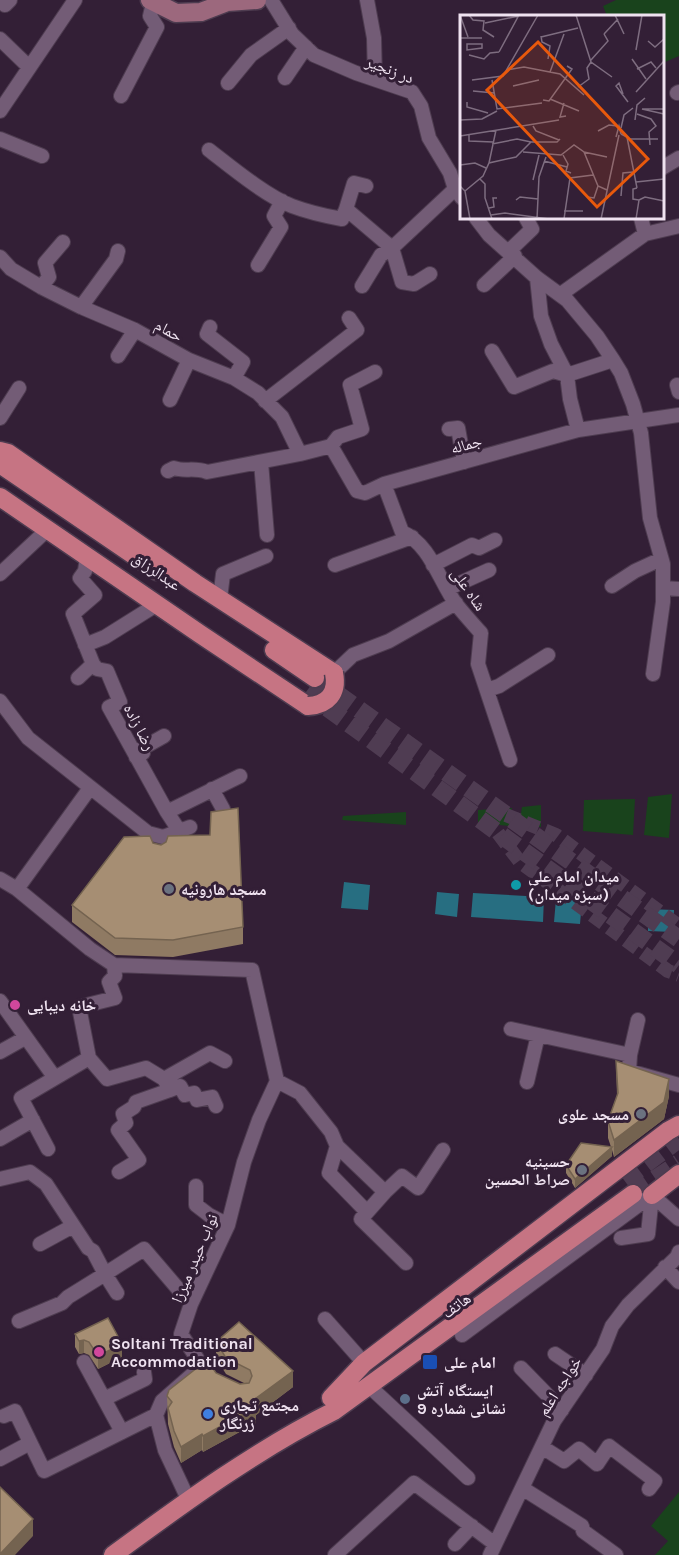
<svg xmlns="http://www.w3.org/2000/svg" width="679" height="1555" font-family="Karla,'Noto Naskh Arabic',sans-serif">
	<rect width="100%" height="100%" fill="#331f36"/>
	<path fill="#19431c" d="M616,0H679V56L663,63L662,16H607L603,6Z
		M672,794L669,838L644,835L648,797Z
		M635,799L633,835L583,831L584,800Z
		M541,805V827L519,826L522,807Z
		M512,808L511,826L478,823V810Z
		M406,812V825L342,820L343,816Z
		M679,1492V1555H655L668,1541L651,1526Z"/>
	<path fill="#276e81" d="M344,882L370,885L368,910L341,908Z
		M437,892L459,894L457,917L435,914Z
		M473,893L544,897L543,922L471,917Z
		M556,899L582,901L580,924L554,922Z
		M648,909L674,910L673,932L648,931Z"/>
	<g fill="none" stroke-linecap="round" stroke-linejoin="round">
		<path stroke="#4f3c52" stroke-width="14" stroke-dasharray="14 7" stroke-linecap="butt" d="M506,815L556,835L679,926
			M498,833L520,862L668,971L679,975"/>
		<path stroke="#4f3c52" stroke-width="18" stroke-dasharray="18 9" stroke-linecap="butt" d="M315,678L679,939
			M306,692L679,965
			M624,1180L679,1139
			M633,1194L679,1163"/>
		<defs>
			<path id="street" d="M1,0L5,5L10,0
				M271,0L292,34L314,55L356,73L412,92L421,106L429,138L450,173L455,189L462,198
				M367,0L374,38L375,79
				M0,39L29,67
				M285,78L306,47
				M228,83L251,55L289,28
				M677,93L679,92
				M121,96L157,27L150,16L153,3
				M0,111L75,0
				M0,139L42,156
				M209,150C231,167 266,196 292,206C308,212 325,216 342,219L346,209L392,248L402,282L414,284L430,274
				M662,168L679,158
				M346,209L354,183L366,186
				M476,218L489,235L537,278L567,300L597,336L613,360L621,373L633,404L641,433L650,518L663,564V602L653,674
				M641,218L645,234
				M509,251L532,229L526,218
				M0,257L11,269L41,287L81,307L135,330L189,360L234,378L258,393L282,417L300,454
				M258,265L281,227L274,216L282,201
				M537,278L541,316L551,344L567,375L570,399L578,430
				M484,285L515,256
				M362,286L381,255L392,248L455,189
				M41,287L49,277L45,263L63,242
				M561,294L645,234L679,226
				M81,307L116,259L118,251
				M210,327L207,334L243,362L234,378
				M492,351L514,387L553,371L567,375L613,360
				M118,356L135,330
				M677,385L679,392
				M170,400L189,360
				M265,401L357,330L349,318
				M0,418L19,388
				M449,429L458,428L464,462
				M331,446L357,491L365,493L384,484L578,430L679,415
				M261,462L267,535
				M168,471L174,468C185,472 194,467 207,472L300,454L331,446L338,437L362,429L350,385L375,372
				M384,484L402,532C430,544 439,580 456,604C464,614 473,624 481,633L478,664L510,760
				M87,557L85,571L80,578L95,595L73,614L93,664L97,669L107,671L120,702L109,707L167,812L180,832
				M335,565L412,537
				M433,565L472,545L479,548L495,540
				M0,574L47,530
				M612,586L635,571L661,559
				M663,588L679,589
				M447,589L489,570
				M220,599L223,574L266,556
				M85,645L105,637L156,605
				M334,673L353,655L389,641L456,603
				M78,678L93,664
				M487,690L499,686L548,655
				M0,701L28,738L148,833L163,837L190,827
				M136,757L143,753L141,749L164,736
				M212,789L223,809
				M167,812L240,776
				M0,879L17,889L90,949L114,965L252,970L277,1081L259,1120L244,1162L228,1225L191,1304L181,1334L202,1366L162,1401L156,1415L165,1450L189,1501
				M17,889L90,788
				M0,1001L55,1078
				M511,1029L630,1055L629,1071L679,1085
				M0,1052L25,1038
				M630,1055L638,1020
				M89,1058L107,1079L146,1068L164,1079L210,1053L225,1061
				M277,1081L300,1093L331,1132L337,1146L385,1192L361,1219L406,1263
				M527,1082L538,1035
				M170,1090L180,1086L185,1095L194,1093L197,1100L212,1097L216,1106
				M0,1139L33,1120
				M337,1146L329,1173L367,1212
				M48,1149L21,1098L89,1058L79,1007L115,998L109,982L115,976L114,965
				M119,1172L139,1160L118,1130L126,1123L123,1114L134,1107L136,1102L170,1090L164,1079
				M0,1179L30,1172L46,1184L88,1248L93,1251L105,1274L144,1249L191,1304
				M196,1186V1205L209,1215L228,1225
				M385,1192L402,1176L418,1188L443,1150
				M652,1195L679,1219
				M621,1238L648,1234L652,1195
				M40,1244L73,1226
				M665,1267L679,1282
				M325,1319L364,1363
				M19,1321L62,1303L68,1297L105,1274L117,1293
				M462,1335L652,1195
				M555,1354L586,1375
				M84,1362L122,1432
				M521,1368L562,1410
				M369,1386L468,1478
				M104,1399L145,1379L144,1372
				M4,1416L15,1411L44,1471L156,1415
				M542,1447L564,1461L579,1449L597,1464L609,1446L655,1481L649,1489
				M0,1459L30,1443
				M522,1488L582,1526L583,1531L616,1555
				M455,1544L472,1526
				M335,1555L414,1483L495,1544
				M490,1555L554,1421L603,1349L612,1326L628,1305L677,1257L679,1252"/>
			<path id="secondary" d="M150,0L176,13L201,12L227,2L257,0"/>
			<path id="primary" d="M0,451L8,453L195,583L334,673
				M0,464L157,571
				M0,497L200,634L308,706
				M274,650L315,678
				M652,1195L679,1174
				M331,1398L364,1363L668,1131L679,1125
				M113,1555C184,1503 256,1450 334,1411L633,1194"/>
		</defs>
		<use href="#street" stroke="#4e3c50" stroke-width="16"/>
		<use href="#secondary" stroke="#4e3c50" stroke-width="21"/>
		<use href="#primary" stroke="#4e3c50" stroke-width="21"/>
		<use href="#street" stroke="#735c76" stroke-width="14"/>
		<use href="#secondary" stroke="#9c687d" stroke-width="18"/>
		<use href="#primary" stroke="#c67483" stroke-width="18"/>
		<defs>
			<path id="primary-bridge" d="M308,706C328,705 338,693 334,673"/>
		</defs>
		<use href="#primary-bridge" stroke="#4e3c50" stroke-width="21" stroke-linecap="butt"/>
		<use href="#primary-bridge" stroke="#c67483" stroke-width="18"/>
	</g>
	<path fill="#8f7a63" d="M153,843L243,927V944L173,957L115,955L72,922V905Z
		M616,1061L669,1096L664,1119L614,1157L612,1150V1156L575,1188L566,1173V1165L611,1147L608,1138V1121L617,1096Z
		M75,1334L122,1357L98,1369L89,1355L84,1353L79,1354L75,1347Z
		M216,1342L293,1387L256,1415V1423L203,1452L202,1450L181,1463L174,1447L168,1424L167,1396L216,1373L240,1384L244,1383L226,1374L216,1358Z"/>
	<path fill="#746350" d="M669,1079V1096L664,1119L614,1157V1140Z
		M612,1147V1156L575,1188V1179Z
		M84,1340V1353L79,1354V1341Z
		M122,1344V1357L98,1369V1356Z
		M293,1371V1387L256,1415V1423L203,1452V1436Z
		M202,1434V1450L181,1463V1447Z
		M33,1519V1536L15,1555H0V1554Z"/>
	<path fill="#a68e73" stroke="#746350" stroke-width="1.5" d="M238,808L243,927L173,940L115,938L72,905L124,837L150,836L153,843L161,845L166,842L168,836L210,835L211,812Z
		M616,1061L669,1079L664,1102L614,1140L608,1121L618,1093Z
		M581,1143L612,1147L575,1179L566,1165Z
		M108,1318L122,1344L98,1356L89,1342L84,1340L79,1341L75,1334Z
		M239,1322L293,1371L251,1402L256,1407L203,1436L202,1434L181,1447L174,1431L168,1408L172,1402L167,1396L169,1390L207,1360L216,1373L240,1384L249,1383L252,1376L250,1370L226,1358L216,1342Z
		M0,1487L33,1519L0,1554Z"/>
	<circle fill="#0f9aa8" stroke="#331f36" stroke-width="2" cx="516" cy="885" r="6"/>
	<g fill="#6b7280" stroke="#331f36" stroke-width="2">
		<circle cx="169" cy="889" r="6"/>
		<circle cx="641" cy="1114" r="6"/>
		<circle cx="582" cy="1170" r="6"/>
	</g>
	<g fill="#d1479c" stroke="#331f36" stroke-width="2">
		<circle cx="15" cy="1005" r="6"/>
		<circle cx="99" cy="1352" r="6"/>
	</g>
	<rect fill="#1a4fb4" stroke="#331f36" stroke-width="2" x="422" y="1354" width="16" height="16" rx="3"/>
	<circle fill="#5c6f8a" stroke="#331f36" stroke-width="2" cx="405" cy="1399" r="6"/>
	<circle fill="#3f7fe0" stroke="#331f36" stroke-width="2" cx="208" cy="1414" r="6"/>
	<g text-anchor="middle" stroke-width="6" stroke-linejoin="round" paint-order="stroke">
		<g font-size="16" fill="#efe2f0" stroke="#331f36">
			<text transform="translate(390 69) rotate(21)" y="6">در زنجیر</text>
			<text transform="translate(169 330) rotate(29)" y="6">حمام</text>
			<text transform="translate(466 444) rotate(-16)" y="6">جماله</text>
			<text transform="translate(157 571) rotate(34)" y="6">عبدالرزاق</text>
			<text transform="translate(469 589) rotate(55)" y="6">شاه علی</text>
			<text transform="translate(140 727) rotate(63)" y="6">رضا زاده</text>
			<text transform="translate(194 1258) rotate(-67)" y="6">نواب حیدر میرزا</text>
			<text transform="translate(456 1305) rotate(-37)" y="6">هاتف</text>
			<text transform="translate(559 1386) rotate(-57)" y="6">خواجه اعلم</text>
		</g>
		<g font-size="16" font-weight="bold" fill="#efe2f0" stroke="#331f36" text-anchor="start">
			<text x="528" y="882">میدان امام علی<tspan x="528" dy="18">(سبزه میدان)</tspan></text>
			<text x="181" y="895">مسجد هارونیه</text>
			<text x="27" y="1011">خانه دیبایی</text>
			<text x="629" y="1120" text-anchor="end">مسجد علوی</text>
			<text x="570" y="1167" text-anchor="end">حسینیه<tspan x="570" dy="18">صراط الحسین</tspan></text>
			<text x="111" y="1349">Soltani Traditional<tspan x="111" dy="18">Accommodation</tspan></text>
			<text x="444" y="1368">امام علی</text>
			<text x="417" y="1396">ایستگاه آتش<tspan x="417" dy="18">نشانی شماره 9</tspan></text>
			<text x="220" y="1411">مجتمع تجاری<tspan x="220" dy="18">زرنگار</tspan></text>
		</g>
	</g>
	<g transform="translate(460 15)">
		<rect width="204" height="204" fill="#331f36"/>
		<path fill="none" stroke="#7e6d80" stroke-width="1.5" d="M0,0L8,22M9,0L13,5L24,6L23,15L34,22M116,0L131,47L152,62M155,0L164,19M25,8L59,1M144,19L158,4M81,21L82,27L90,31L88,44M81,22L118,13M0,23H22M188,26L195,32L204,24M7,29H22V33L7,35ZM176,35L182,0M39,37L59,0M9,40L24,44L30,38L39,37M172,44L186,64M131,45L148,26L144,19M177,54L191,47L196,53M47,55L64,52L100,59L124,80M90,57L104,19M12,65L43,61L78,0M32,65L37,94L82,88M53,71L79,65M118,72L129,64L127,53L131,47M13,76L34,78M176,77L204,46M163,79L159,68L156,71L168,87M90,84L119,96M83,85L89,86L112,54L107,51M7,87V92L28,98M104,88L100,102L106,101M204,94H182L204,99M177,99L191,104L196,111L189,117L190,130M0,105L22,104L37,96M175,105L177,90L185,83M73,111L76,116L99,125M161,113L164,100L173,93M138,116L149,110L158,111M9,119V126L33,127M161,119L167,122L177,173M0,121L99,105M156,122L159,111L161,119M167,124H198M32,129L57,124L71,127M63,137L101,140L114,130L124,137L138,171L147,175M124,137L147,142M103,140L108,149L106,156L111,158M84,146L107,152M29,148L36,115M0,150L15,148L26,153M20,164L25,169V183L32,204M73,165L79,140M176,167L204,164M0,171L5,176L10,204M5,176L23,161L29,148L56,142L71,127H97L100,124M161,181L163,158L173,157M127,182L134,183L138,171M56,185L60,182L78,184M179,185L185,182L204,186M29,193L34,192L33,183H37M104,196H123M31,200L45,198L89,204M77,204L79,162L86,142M104,204L110,163L133,160M141,204L159,120M176,204L179,185L173,184V174L177,173"/>
		<path fill="#e8590c" fill-opacity="0.15" stroke="#e8590c" stroke-width="3" d="M78,27L188,144L137,192L27,75Z"/>
		<rect width="204" height="204" fill="none" stroke="#efe2f0" stroke-width="3"/>
	</g>
</svg>
